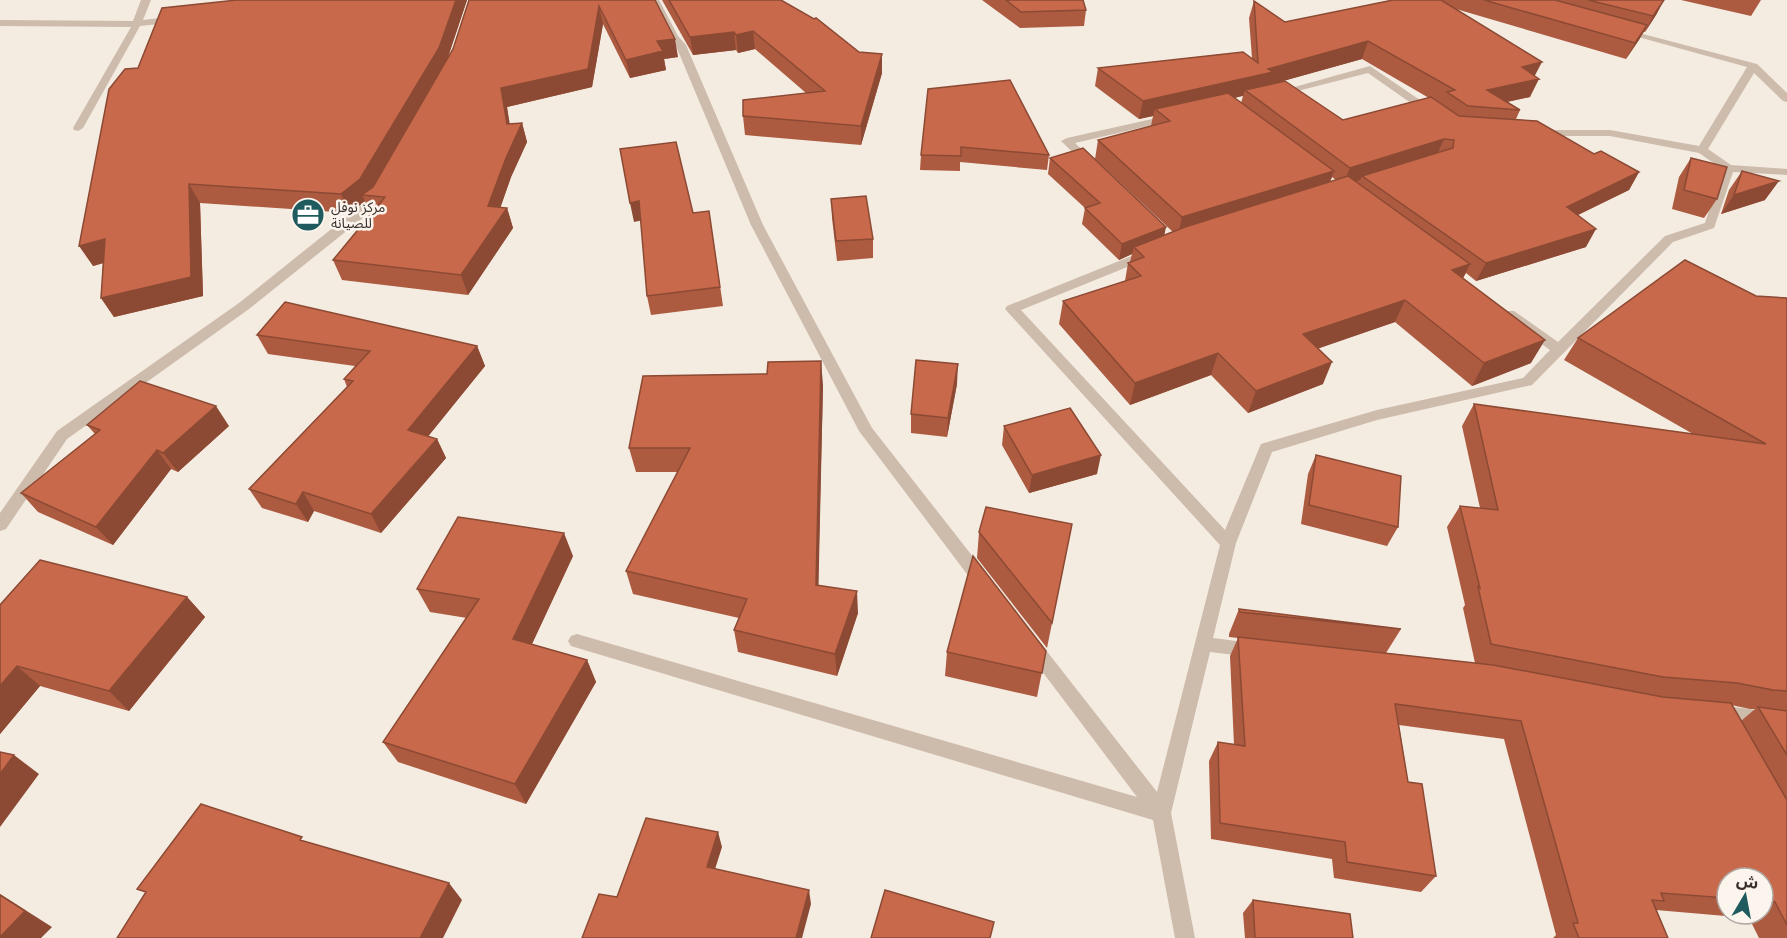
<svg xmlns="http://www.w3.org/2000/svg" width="1787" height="938" font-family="Inter,'Noto Sans Arabic',sans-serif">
	<rect width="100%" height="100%" fill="#f4ebe1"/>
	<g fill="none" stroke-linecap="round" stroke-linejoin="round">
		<path fill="#cdbbac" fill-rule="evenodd" d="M141,0H151L143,20L177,16L182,19L177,22L140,26L83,128L78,131L74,130L73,128L131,27L0,26V20L133,21Z
			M649,0H659L678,36L686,45L763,225L872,428L988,576L990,581L988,586L982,588L976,586L859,431L751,225L676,46Z
			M1620,28L1757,64L1787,93V102L1783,101L1754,73L1708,149L1731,165L1787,169V175L1733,172L1714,228L1673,242L1532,385L1377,420L1272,452L1236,543L1213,638L1252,643L1258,645L1261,650L1258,655L1252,657L1210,652L1171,813L1195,938H1175L1153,820L571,646L568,641L571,636L577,634L1137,797L1026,650L1023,645L1026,640L1032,638L1038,640L1157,792L1220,545L1005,309L1007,306L1144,251H1152L1154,254L1152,257L1021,310L1225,530L1261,444L1377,410L1523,378L1550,350L1504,317L1502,314L1504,311H1514L1558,342L1665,236L1705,223L1722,169L1699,153L1610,136H1538L1533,133L1538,130H1610L1699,146L1747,67L1620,32Z
			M1370,66L1436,111V115H1428L1368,73L1278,96L1273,93Z
			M1170,115L1175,118L1174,120L1075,143L1096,163L1090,166L1086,165L1061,141L1067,138Z
			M380,190L386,194L379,205L249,309L67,439L6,529L0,531V513L57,431L239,303Z
			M1718,705L1787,714V730L1750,727L1712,719L1709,713L1712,707Z"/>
	</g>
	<path fill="#ac5a40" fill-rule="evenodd" d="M467,0L447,60L453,49L469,0H655L678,57L664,59L666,70L630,78L603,24L592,87L507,107L509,124L522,123L527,142L511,177L500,208H507L513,228L468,295L342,280L333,260L370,214L365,201L350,213L200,203L203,296L114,317L101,298L103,263L93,266L138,68Z
		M662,0H781L859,52L882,54V73L861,145L745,135L743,116L806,93L755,49L738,53L736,50L693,55Z
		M982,0H1083L1086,10L1084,26L1020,28Z
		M1393,0H1664L1656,15L1645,32H1644L1626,59L1456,9L1535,76L1530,97L1507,102L1520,110L1516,119L1594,154L1639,172L1629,190L1578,215L1586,247L1476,281L1466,273L1463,278L1531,363L1472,386L1395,322L1318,348L1323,384L1248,413L1211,375L1130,405L1059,324L1063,301L1125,281L1128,263L1130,262L1132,254L1119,260L1082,224L1085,208L1048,174L1050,158L1165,235L1173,232L1095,159L1098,140L1151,126L1153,116L1139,119L1095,86L1098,68L1252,58L1249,18L1254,1L1285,22ZM1362,59L1429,98L1343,120L1275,83ZM1240,96H1243L1241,103L1235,98ZM1332,177L1336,180L1330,182Z
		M1681,0H1761L1751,16Z
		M928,89L1049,155L1047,170L960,162V171L920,170L921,155Z
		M1691,158L1717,199L1704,218L1672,209L1679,177Z
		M1742,171L1765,200L1721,214L1729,190Z
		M831,199L873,239V258L837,261L832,218Z
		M709,211L723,306L651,315L647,296L641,221L634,222L693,213Z
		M1756,296L1787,298V938H1759L1749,918L1656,910L1668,938H1553L1556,935L1504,739L1399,725L1408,782L1436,876L1421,892L1334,878L1332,859L1211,839L1209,761L1218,742L1234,745L1230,656L1238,638L1229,637V634L1239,609L1401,629L1386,653L1475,663L1463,608L1465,605L1447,527L1460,506L1480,508L1462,426L1474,404L1693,434L1564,360L1578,338ZM1731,705L1750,709H1755L1741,721ZM1727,878H1763V914H1727Z
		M257,335L477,346L485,366L428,436L437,439L446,458L381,533L314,511L308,522L262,508L249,489L347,387L344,379L355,366L268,354Z
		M957,384L947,437L911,433V414Z
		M823,385L818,586L858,613L837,676L738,652L734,630L739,618L633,594L626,571L678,472H636L629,448Z
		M87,425L229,426L178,472L171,469L113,545L38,512L21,493L95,434Z
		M1004,426L1097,474L1029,493L1002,445Z
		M1316,455L1398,527L1387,546L1301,524L1308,474Z
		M1072,524L1047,648L977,558L979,532Z
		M573,556L532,644L587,660L596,682L526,804L398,762L383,742L467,618L430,612L417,589Z
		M187,597L205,617L129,711L40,686L0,734V605Z
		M1046,651L1037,697L945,676L947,652Z
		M1253,900L1353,938H1245L1243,913Z"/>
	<path fill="#8c4a34" d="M456,0H467L445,66L370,196L362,195L365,201L350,213L341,194Z
		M1664,0L1656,15L1645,32L1653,16Z
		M599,6L603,24L592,87L507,107L513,143L522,123L527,142L511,177L494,226L488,206L501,88Z
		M1647,25L1639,40L1626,59L1635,43Z
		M753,31L755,49L738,53L736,35Z
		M734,32L736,50L693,55L690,37Z
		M675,39L678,57L664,59L666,70L630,78L626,60L657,41Z
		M1368,41L1362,59L1269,85L1245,90L1243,96L1161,114L1155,109L1153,116L1139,119L1143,101L1268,69Z
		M882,54V73L861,145V126Z
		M1542,62L1533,79H1539L1530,97L1483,107L1487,90L1522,67Z
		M1444,139L1436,157L1362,176L1360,180L1343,186L1350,168Z
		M1334,171L1327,190L1178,236L1182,217Z
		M1639,172L1629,190L1557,225L1567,207Z
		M1779,181L1765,200L1721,214L1734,195Z
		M189,184L200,203L203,296L114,317L101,298Z
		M639,201L643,220L634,222L630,203Z
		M507,208L513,228L468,295L461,275Z
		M1166,227L1163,242L1134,247L1132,254L1119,260L1122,244Z
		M1596,229L1586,247L1476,281L1486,263Z
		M105,239L118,259L93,266L79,246Z
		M1470,264L1459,286L1452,270Z
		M1405,300L1395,322L1294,357L1303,334Z
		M1545,340L1531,363L1472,386L1484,363Z
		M477,346L485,366L418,449L408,430Z
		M1218,353L1211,375L1130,405L1135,383Z
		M821,361L823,385L818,608L816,585Z
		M1332,362L1323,384L1248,413L1256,391Z
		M958,364L957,384L947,437L948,418Z
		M216,406L229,426L178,472L163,453Z
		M437,439L446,458L381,533L371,514Z
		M157,450L171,469L113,545L96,527Z
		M1101,455L1097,474L1029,493L1032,475Z
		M303,492L314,511L308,522L296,504Z
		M564,533L573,556L524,661L513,639Z
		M857,591L858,613L837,676L835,654Z
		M187,597L205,617L129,711L109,691Z
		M587,660L596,682L526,804L515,784Z
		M17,666L40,686L0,734V686Z
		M14,755L39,774L0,827V774Z
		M718,832L722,847L711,882L707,867Z
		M449,883L462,900L443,938H420Z
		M809,890L811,904L802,938H796Z
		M0,894L52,927L41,938H0Z"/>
	<path fill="#c8694b" stroke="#8c4a34" stroke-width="1.5" d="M237,0H456L439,48L360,179L341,194L189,184L191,277L101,298L105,239L79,246L109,89L125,69L138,68L162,8Z
		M469,0H655L675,39L657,41L663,51L626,60L599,6L588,69L501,88L507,124L522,123L506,158L488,206L507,208L461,275L333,260L385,197L362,195L373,187L453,49Z
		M669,0H781L814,19L816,18L859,52L882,54L861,126L743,116V100L825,91L753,31L736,35L734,32L690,37Z
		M1006,0H1083L1086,10L1021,12Z
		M1393,0H1441L1542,62L1522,67L1539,79L1487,90L1520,110L1468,106L1447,92L1455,90L1368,41L1268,69L1273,72L1143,101L1098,68L1243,52L1258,63L1254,1L1285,22Z
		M1484,0H1555L1647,25L1635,43Z
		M1588,0H1664L1653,16Z
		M1010,80L1049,155L961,147V156L921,155L928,89Z
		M1285,81L1343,120L1431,97L1459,116L1537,121L1594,154L1601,151L1639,172L1567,207L1596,229L1486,263L1362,176L1453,148L1454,140L1444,139L1350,168L1245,90Z
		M1228,93L1334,171L1182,217L1098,140L1170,121L1155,109Z
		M676,142L693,213L709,211L720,287L647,296L639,201L630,203L620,149Z
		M1083,148L1166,227L1122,244L1085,208L1100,203L1050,158Z
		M1691,158L1727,167L1717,199L1684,190Z
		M1742,171L1779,181L1734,195Z
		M1348,176L1470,264L1452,270L1545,340L1484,363L1405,300L1303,334L1332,362L1256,391L1218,353L1135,383L1063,301L1141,276L1128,263L1144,257L1134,247L1185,227Z
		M866,196L873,239L836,241L831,199Z
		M1685,260L1756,296L1787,298V691L1773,690L1737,683L1663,677L1491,644L1478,587L1480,588L1460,506L1498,510L1474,404L1766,444L1578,338Z
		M285,302L477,346L408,430L437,439L371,514L303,492L296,504L249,489L353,381L344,379L370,351L257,335Z
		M916,360L958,364L948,418L911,414Z
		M821,361L816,585L857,591L835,654L734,630L747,599L626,571L690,448H629L643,376L767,374L768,362Z
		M140,381L216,406L163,453L157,450L96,527L21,493L100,430L87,425Z
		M1070,408L1101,455L1032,475L1004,426Z
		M1316,455L1401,476L1398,527L1309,505Z
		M986,507L1072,524L1052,623L979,532Z
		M458,517L564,533L513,639L587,660L515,784L383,742L479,599L417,589Z
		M973,556L1046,651L1042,673L947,652Z
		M40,560L187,597L109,691L17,666L0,686V605Z
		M1239,609L1401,629L1240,612Z
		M1238,637L1493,665L1663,697L1731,703L1787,800V925L1775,902L1763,901V878H1727V898L1661,893L1664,901L1652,900L1668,938H1579L1573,923H1578L1521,721L1395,704L1408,782L1422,784L1436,876L1347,862L1345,842L1220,823L1218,742L1245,746Z
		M1758,707L1787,711V755Z
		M0,752L14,755L0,774Z
		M201,804L302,837L300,840L449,883L420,938H117L146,892L137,889Z
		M646,818L718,832L707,867L809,890L796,938H582L599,894L617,897Z
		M885,890L994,922L990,938H871Z
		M0,895L25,911L0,937Z
		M1253,900L1350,914L1353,938H1255Z"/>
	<defs>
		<symbol id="office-disc" viewBox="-11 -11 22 22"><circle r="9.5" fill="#1f5a5e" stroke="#fbf5ee"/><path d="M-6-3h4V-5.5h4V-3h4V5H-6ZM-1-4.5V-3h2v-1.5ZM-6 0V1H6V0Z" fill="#fff"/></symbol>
	</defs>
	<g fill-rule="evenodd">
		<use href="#office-disc" x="289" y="196" width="38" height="38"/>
	</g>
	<g text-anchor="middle" stroke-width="5" stroke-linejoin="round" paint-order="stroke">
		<g font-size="14" fill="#3b302b" stroke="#fbf5ee" text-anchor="start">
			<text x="331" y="212">مركز نوفل<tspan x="331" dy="16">للصيانة</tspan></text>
		</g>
	</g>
	<g transform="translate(1745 896) rotate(10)"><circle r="28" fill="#fbf5ee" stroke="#aea6a0" stroke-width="1.5"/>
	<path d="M0-4.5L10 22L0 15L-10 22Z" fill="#1f5a5e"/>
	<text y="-9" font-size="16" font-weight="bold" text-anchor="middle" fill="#3b302b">ش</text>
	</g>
</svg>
